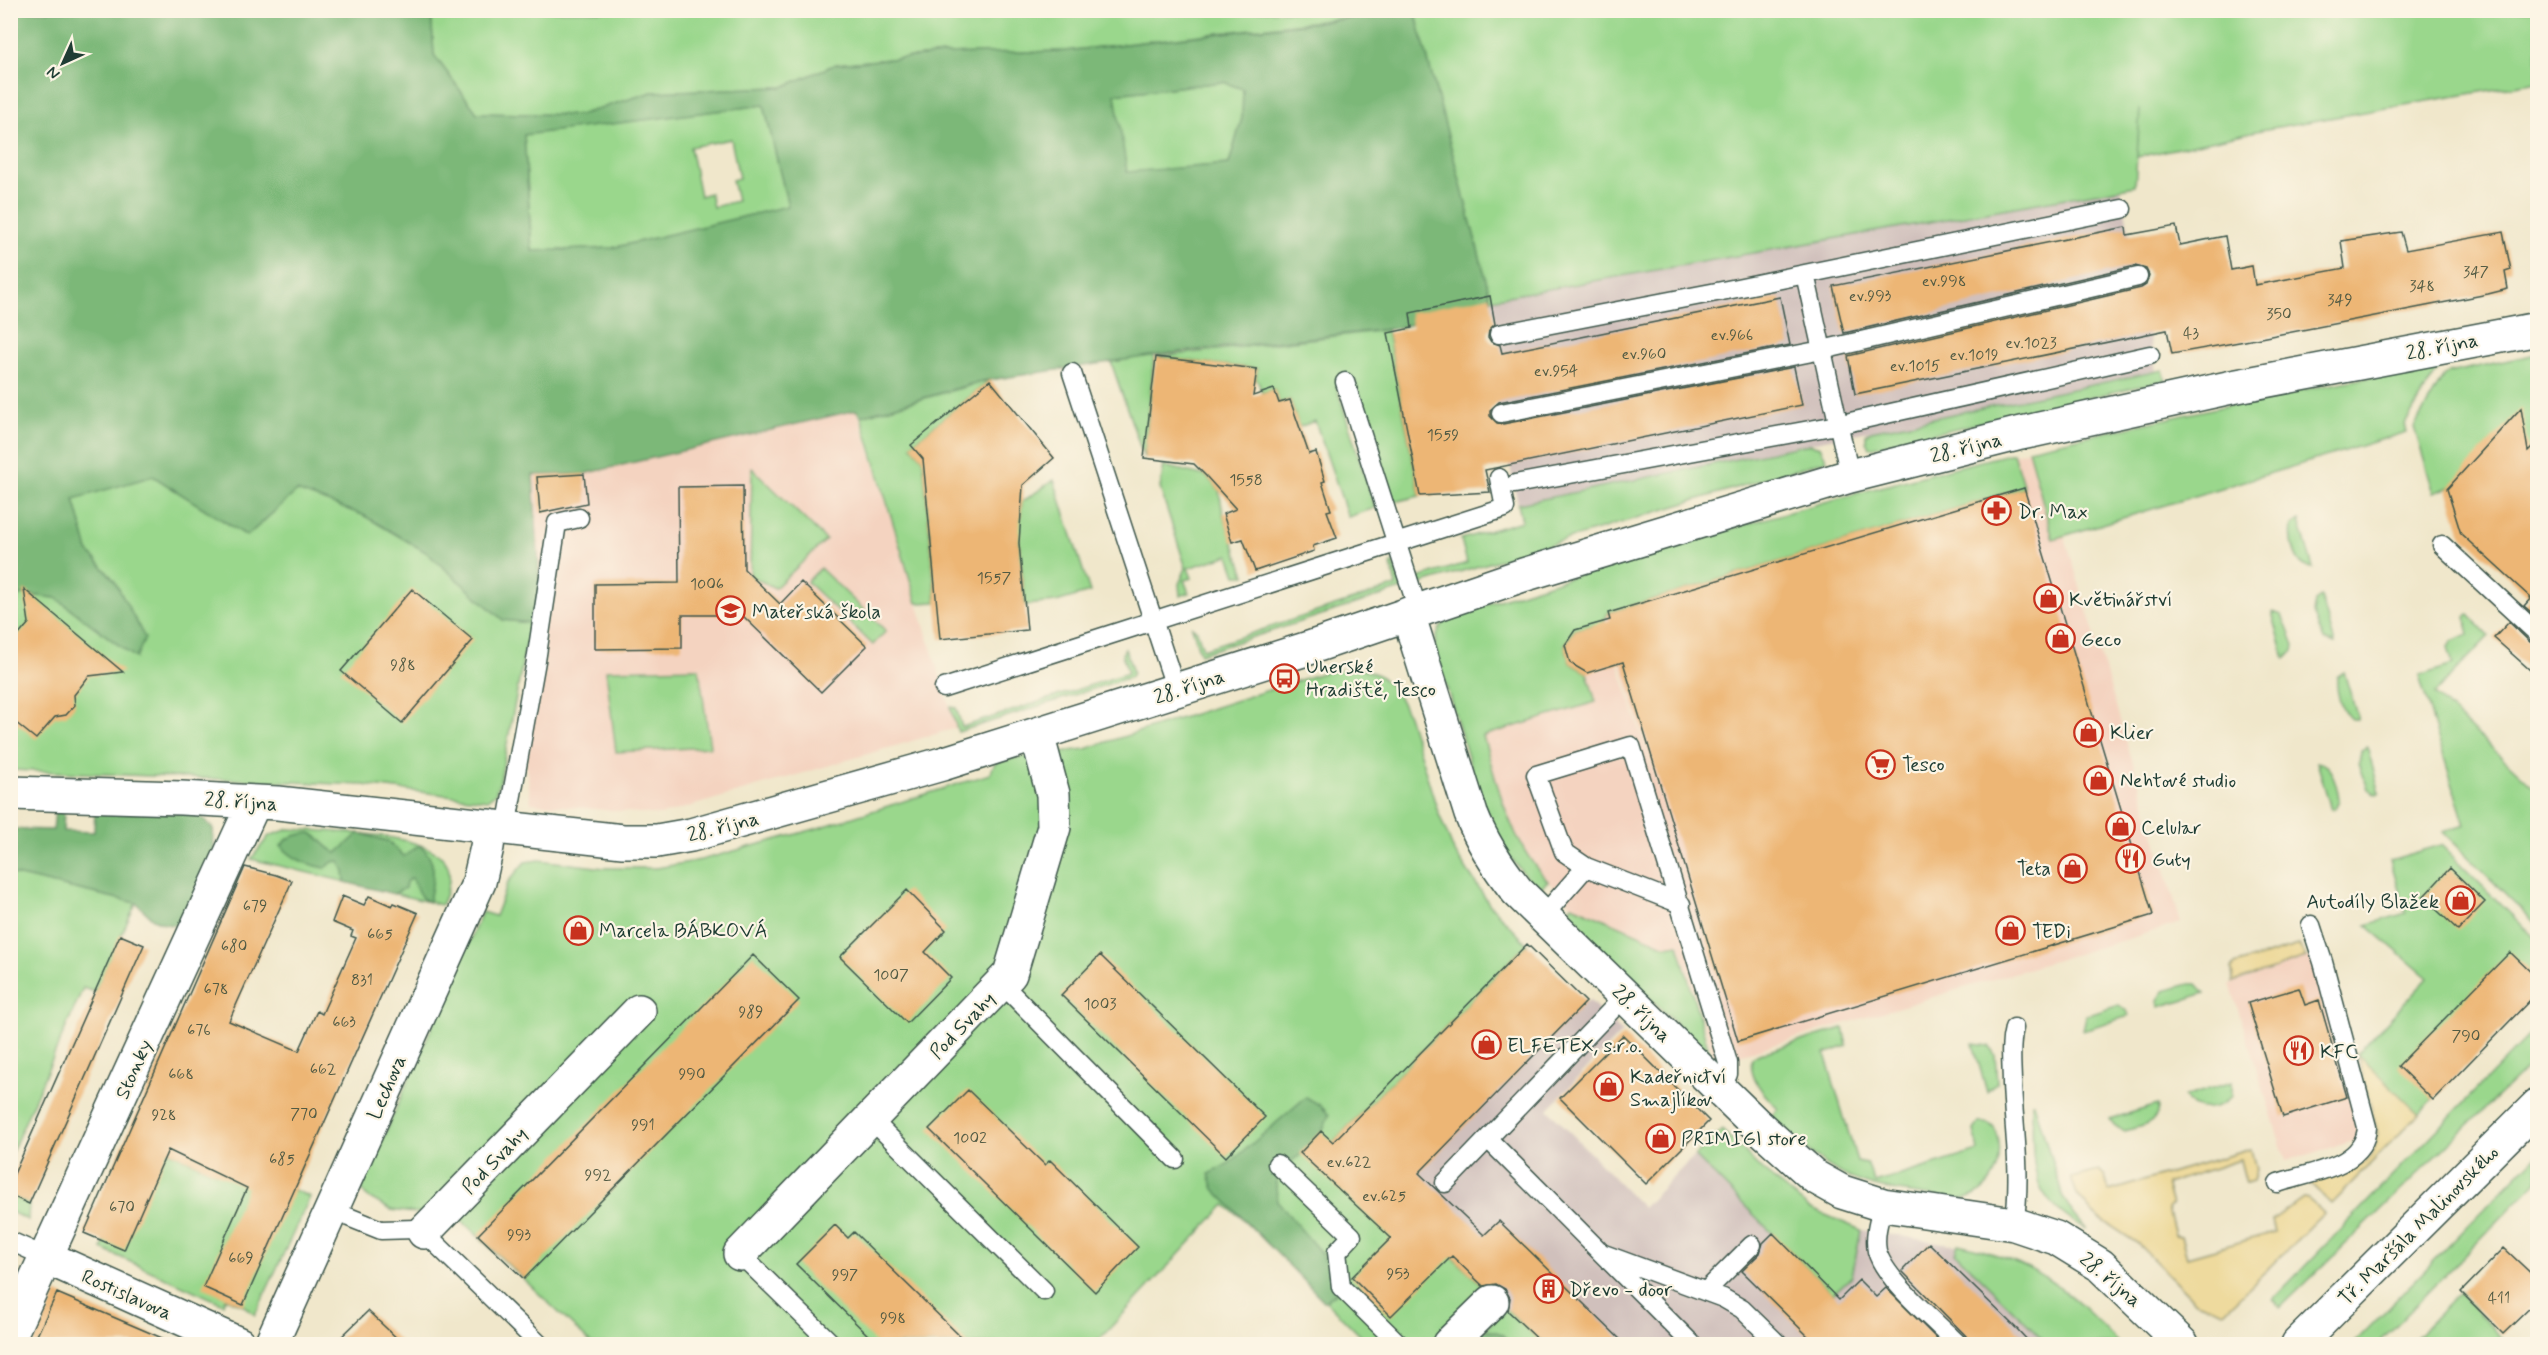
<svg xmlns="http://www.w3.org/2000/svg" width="2548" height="1355" font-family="Mynerve,sans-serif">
	<rect width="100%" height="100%" fill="#fcf5e5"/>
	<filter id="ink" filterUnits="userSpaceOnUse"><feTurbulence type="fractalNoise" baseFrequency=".0167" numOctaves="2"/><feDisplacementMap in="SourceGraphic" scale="12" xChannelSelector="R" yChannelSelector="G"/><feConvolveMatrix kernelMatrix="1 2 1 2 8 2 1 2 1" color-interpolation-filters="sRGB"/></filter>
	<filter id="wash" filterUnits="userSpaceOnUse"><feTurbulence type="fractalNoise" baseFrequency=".008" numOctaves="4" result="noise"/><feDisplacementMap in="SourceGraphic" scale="24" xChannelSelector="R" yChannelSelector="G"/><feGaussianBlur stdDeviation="1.35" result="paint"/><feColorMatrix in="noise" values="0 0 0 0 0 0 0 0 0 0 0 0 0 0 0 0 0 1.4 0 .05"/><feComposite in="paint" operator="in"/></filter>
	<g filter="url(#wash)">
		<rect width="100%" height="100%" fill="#f0e7cb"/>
		<path fill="#f4d3c0" d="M857,410L956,728L661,815L531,803L525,751L545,668L532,475L584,474Z
			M2038,447L2181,923L1716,1062L1679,943L1666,946L1572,905L1544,878L1528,856L1507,816L1483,736L1595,703L1587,673L1604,669L1615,654L1675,840L1595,581Z
			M2321,954L2371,1136L2286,1161L2230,984Z"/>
		<path fill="#d0c0bc" d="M2121,189L2156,371L1518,504L1496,399L1508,383L1491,299Z
			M1527,944L1586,1002L1589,1000L1622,1032L1548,1109L1643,1208L1695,1155L1833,1294L1852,1276L1861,1230L1956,1245V1254L2048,1344H1582L1538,1339L1334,1141Z"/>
		<path fill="#9ad78c" stroke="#5c8a60" stroke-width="1.5" fill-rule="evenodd" d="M431,11H1402L1065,51L945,54L836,64L783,87L652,92L579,115L477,113L434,55Z
			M1415,11H2537V82L2261,130L2137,157L2140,108L2135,186L1491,299Z
			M1223,82L1243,89L1242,118L1229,164L1127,173L1114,94Z
			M764,105L788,206L612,248L532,252L524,134ZM731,139L739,178L732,180L737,201L713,207L710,193L700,196L690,147Z
			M1387,330L1420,496L1394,502L1354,379L1336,385L1375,508L1348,517L1315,421L1299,427L1290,400L1279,403L1274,389L1262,393L1258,381L1256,380L1257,369L1156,357Z
			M2537,354V599L2452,486L2434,493L2414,427L2443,377L2449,373Z
			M1154,355L1144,458L1111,362Z
			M2441,364L2405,424L2407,432L2053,539L2028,449L2280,394Z
			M2163,370L2166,380L1870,448L1866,442V434L1871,431Z
			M990,380L911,445L923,459L936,602L917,603L861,416Z
			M1810,444L1820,447L1827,460L1420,584L1418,578L1467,563L1461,539L1522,521L1518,504Z
			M2013,453L2024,488L1608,613L1600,629L1593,625L1575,630L1565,645L1570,663L1587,673L1596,702L1483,736C1498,786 1510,843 1548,881L1540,888L1534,886L1509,856L1482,803L1435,649C1435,632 1441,624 1453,615C1638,554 1825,499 2013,453Z
			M1164,466L1206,476L1219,490L1223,514L1245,575H1236L1229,555L1188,568L1192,578L1184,580L1189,593L1180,596L1179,584L1186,568L1160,488Z
			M752,468L826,540L775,588L750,576Z
			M153,476L247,536L297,491L363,515L426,552L503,620L530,623L500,781L495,794L487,800L363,785L11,770V602L22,594L56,598L136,658L114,580L88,551L74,498Z
			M1054,480L1090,592L1056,602L1025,605L1017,520H1020L1022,502Z
			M2299,521L2313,568C2295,568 2290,541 2292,526Z
			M1393,562L1402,589L1200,654L1192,627L1197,631L1203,649L1396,586L1391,565Z
			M820,568L886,631L873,645L807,582Z
			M2321,597L2335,644L2324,640L2313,613L2315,601Z
			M2272,612L2282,615L2294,645L2293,651L2285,659Z
			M2469,615L2489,636L2434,694L2537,790V925L2443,832L2465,825L2419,676L2453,665L2448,647L2452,641L2469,634L2465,617Z
			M1125,649L1133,672L1131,677L958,732L950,707L956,708L962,727L1128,673L1122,654Z
			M699,668L710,747L616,752L606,670Z
			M1361,668L1380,676L1396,691L1408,715L1438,812L1454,851L1490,905L1527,944L1333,1142L1485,1288L1430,1344H1369L1243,1219L1225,1205L1095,1344H592L460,1219L391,1210L366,1196L361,1189L482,912L495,916L508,882L525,862L539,860L604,868H657L701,860L815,829L990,774L995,763L1014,758L1085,749L1325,672Z
			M2344,672L2358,719H2351C2340,710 2336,691 2337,677Z
			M2367,747L2380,793L2376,794L2368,789L2359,763L2361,752Z
			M2317,762C2333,764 2337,786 2339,800L2335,808L2331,809Z
			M289,829C324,832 424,831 445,861C454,873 447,893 441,905L251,859L269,836Z
			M2441,845L2537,940V991L2380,1154L2378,1145L2380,1132L2357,1054L2428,978L2366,925L2406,913L2390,860Z
			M11,874L136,903L95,992L83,988L11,1154Z
			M1572,905L1666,946L1678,944L1710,1054L1706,1053L1589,939C1580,930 1571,921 1570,907Z
			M2189,984H2197L2205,993L2159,1007L2158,1000L2164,991Z
			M2119,1005L2127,1011L2129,1016L2083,1030L2086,1016Z
			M2537,1027V1058L2281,1307L2273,1299Z
			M1843,1028L1847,1046L1825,1054L1857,1161L1867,1163L1875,1183L1978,1151L1974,1130L1979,1123C2001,1119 2001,1150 1998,1165C1994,1181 1981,1196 1964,1199C1954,1200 1942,1197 1932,1196C1896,1191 1858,1187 1827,1165C1807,1152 1789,1132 1771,1117L1778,1109C1765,1095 1748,1079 1752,1058L1759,1054Z
			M1973,1044L1989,1046L1995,1055L1997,1082L1987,1092Z
			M2232,1082V1096C2219,1110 2196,1114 2184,1097Z
			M2032,1103H2034L2063,1197L2072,1212L2086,1229C2025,1196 2034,1165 2032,1103Z
			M2158,1105C2159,1125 2141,1126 2125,1131L2114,1125L2110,1119Z
			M1722,1130L1762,1170L1809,1208L1861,1230L1852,1276L1833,1294L1695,1156Z
			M130,1133L216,1173L224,1159L310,1197L255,1315L243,1305L225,1298L223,1304L102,1249Z
			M2537,1155V1181L2378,1344H2353Z
			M11,1195L29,1204L28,1220L11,1212Z
			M1958,1244C2035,1261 2068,1289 2120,1344H2048L1955,1253Z
			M2459,1293L2508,1344H2409Z
			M1505,1309L1538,1339L1557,1319L1582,1344H1471Z"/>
		<path fill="#7bb878" stroke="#4d7a56" stroke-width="1.5" fill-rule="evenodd" d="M11,11H431L434,55L477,113L579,115L652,92L783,87L836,64L945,54L1065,51L1415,11L1491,299L1399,328L1164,354L982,381L861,416L856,410L584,474L533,475L542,618L530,623L503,620L426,552L363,515L297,491L247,536L153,476L74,499L88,551L114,580L145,638L136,658L56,598L22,594L11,602ZM1223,82L1243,89L1242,118L1229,164L1127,172L1115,94ZM764,105L788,206L612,248L532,251L524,135Z
			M64,808L63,831L94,832L95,810L191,813L200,816L213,828L214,850L180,926L165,924L153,919L136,903L11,874V829L53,830L55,810Z
			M311,833C322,839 326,848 337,853L359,833L387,841L404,856L420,845C439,863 433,878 429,902C419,899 416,887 412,878L406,882L405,888L394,894L345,882L344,871L339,861L333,862L325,868C306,864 294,860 281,846C289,835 299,834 311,833Z
			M1306,1097L1320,1105L1329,1115L1322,1132L1302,1154L1281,1168L1276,1183L1277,1201L1321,1253L1335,1278L1336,1293L1324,1301L1214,1189L1209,1174L1231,1162Z
			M1484,1330C1495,1331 1507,1333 1508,1344H1471Z"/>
		<path fill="#eeda9e" stroke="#868c69" stroke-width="1.5" d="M2299,945L2306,958L2233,982L2232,968L2235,965Z
			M2357,1054L2419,1114L2331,1204L2309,1182C2341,1173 2373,1173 2378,1134Z
			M2251,1149L2256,1170L2253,1181L2246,1183L2240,1160L2166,1184L2172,1205L2168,1209L2175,1235L2181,1236L2187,1257L2275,1232L2272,1220L2303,1198L2308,1199L2324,1213L2224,1312L2196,1302L2137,1243L2093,1214L2077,1194L2071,1178L2099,1171L2105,1177L2109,1191Z"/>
		<g id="blocks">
			<path fill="#edb675" d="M2176,226L2180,245L2225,236L2231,270L2252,266L2255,285L2345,268L2341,241L2401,232L2406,250L2503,232L2511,270L2505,272L2508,289L2488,294L2245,341L2172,354L2167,330L1855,394L1848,356L2141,288L2146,285L2149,275L2146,269L2135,266L1844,333L1833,286L2126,227L2127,235Z
				M1490,296L1495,324L1489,330L1488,337L1491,342L1500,345L1502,353L1780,297L1790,345L1499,402L1490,410V416L1497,423L1503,424L1794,367L1802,405L1485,470L1490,492L1420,496L1388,333L1412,328L1410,313Z
				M1156,357L1257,369L1253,396L1274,389L1279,403L1290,400L1309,454L1316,452L1325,481L1322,482L1331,510L1327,511L1337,538L1313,546L1314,551L1255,571L1243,539L1232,542L1223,514L1236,509L1206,476L1194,464L1144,458Z
				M990,380L1054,458L1023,485L1019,543L1027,630L940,639L923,459L911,445Z
				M2521,408L2528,451L2538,441V618L2524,606L2531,598L2461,534L2447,489Z
				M584,474L587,503L540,513L537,477Z
				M743,486L744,569L780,604L801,582L867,646L821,692L742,615H682V648L595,649V584L679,583L678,487Z
				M2024,488L2153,915L1738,1041L1623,662L1587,673L1570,663L1565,645L1575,630L1610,620L1608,613Z
				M24,589L123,672L89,676L74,695L75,705L66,715L55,717L36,739L10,718V645L29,623Z
				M412,589L473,640L402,723L341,671Z
				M2509,622L2530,642L2538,645V677L2494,638Z
				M245,867L276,875L292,881L229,1021L299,1051L317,1011L322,1014L356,938L351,936L353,931L332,922L342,896L364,905L369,896L392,906L394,903L418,913L243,1305L203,1287L247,1188L168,1150L124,1250L84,1233Z
				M2450,868L2485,902L2458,930L2423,897Z
				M907,890L946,930L925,952L951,978L907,1023L840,957Z
				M120,935L144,945L29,1204L10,1195V1183Z
				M1527,944L1586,1002L1419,1173L1484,1235L1499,1221L1625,1344H1543L1508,1311L1510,1298L1505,1289L1496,1284L1483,1286L1452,1256L1391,1316L1352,1277L1391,1238L1300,1153L1321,1131L1333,1142Z
				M2510,952L2538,979V992L2433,1100L2398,1066Z
				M753,955L799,1000L524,1279L478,1235Z
				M1100,955L1265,1117L1226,1157L1061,995Z
				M2299,988L2305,1005L2319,1000L2347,1097L2283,1117L2248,1003Z
				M1623,1035L1709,1121L1646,1184L1560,1098Z
				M968,1090L1045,1165L1050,1160L1138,1247L1095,1292L929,1129Z
				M835,1225L848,1238L854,1232L968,1344H877L796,1264Z
				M1773,1233L1839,1300L1859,1280L1876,1297L1886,1288L1942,1344H1816L1742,1271L1760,1253L1763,1243Z
				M1929,1243L2018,1330L2031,1344H1969L1966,1336L1902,1271Z
				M2504,1248L2538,1280V1300L2503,1334L2461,1292Z
				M57,1293L176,1344H33Z
				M368,1311L403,1344H334Z"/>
		</g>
	</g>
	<g filter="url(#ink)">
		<use href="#blocks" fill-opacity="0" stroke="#3e564b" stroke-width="1.5"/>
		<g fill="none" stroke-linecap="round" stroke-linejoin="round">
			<defs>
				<path id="service" d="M1805,274L1850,476
					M1499,334L1727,290L2122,209
					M1072,373L1176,690
					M1345,382L1418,610
					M1501,413L1822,350L2138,277
					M1515,484L1837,425L2150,355
					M2442,545L2538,634
					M944,688L1505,508L1499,478
					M506,828L536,661L557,523L579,518
					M1681,904L1586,867L1564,852L1536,775L1631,746L1728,1063V1074L1721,1089
					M1543,916L1586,867
					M1002,984L1175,1159
					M2014,1028C2009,1047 2012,1066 2012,1084C2014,1132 2022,1177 2014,1224
					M871,1119L1044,1291
					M1488,1139L1692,1344
					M1277,1164L1352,1236L1337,1252L1341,1287L1399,1344
					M1445,1183L1625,996
					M2278,1183C2309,1172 2365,1168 2367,1127L2323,962L2311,925
					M1883,1205C1879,1220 1874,1235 1877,1251C1885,1280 1936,1322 1958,1344
					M331,1210L381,1230L416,1229L424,1232L539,1344
					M10,1241L48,1258
					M740,1254L832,1344
					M1604,1254L1723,1298L1742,1309L1778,1344
					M1706,1291L1752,1245"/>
				<path id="minor" d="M1408,614L1471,814C1482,843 1498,867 1517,891L1756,1124L1815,1177L1842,1192L1883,1205L2014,1224L2056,1238L2100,1265L2182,1344
					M10,793L181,798L278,803L623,841H657L691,835L942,764L1309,648L1523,575L1850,476L2017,434L2232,387L2538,329
					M424,1232L639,1011
					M740,1254L1010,974L1054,827L1053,794L1037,734
					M48,1258L239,1344
					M10,1335L254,803
					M271,1344L479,882L487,847L490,826
					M1449,1344L1492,1302"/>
				<path id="primary" d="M2298,1344L2538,1105"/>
			</defs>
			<use href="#service" stroke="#3e564b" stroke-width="21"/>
			<use href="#minor" stroke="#3e564b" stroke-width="36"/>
			<use href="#primary" stroke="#3e564b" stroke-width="36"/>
			<use href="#service" stroke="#fff" stroke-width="18"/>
			<use href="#minor" stroke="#fff" stroke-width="33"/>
			<use href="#primary" stroke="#fff" stroke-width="33"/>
		</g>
	</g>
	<defs>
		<symbol id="pharmacy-ring" viewBox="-11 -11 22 22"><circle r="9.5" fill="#fcf5e5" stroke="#c8321e" stroke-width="1.5"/><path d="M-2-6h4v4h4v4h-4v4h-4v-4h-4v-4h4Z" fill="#c8321e"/></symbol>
		<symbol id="shop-ring" viewBox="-11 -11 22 22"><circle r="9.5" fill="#fcf5e5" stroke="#c8321e" stroke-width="1.5"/><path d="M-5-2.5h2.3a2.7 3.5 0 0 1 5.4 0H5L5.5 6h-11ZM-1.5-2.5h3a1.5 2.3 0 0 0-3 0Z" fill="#c8321e"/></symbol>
		<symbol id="school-ring" viewBox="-11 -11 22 22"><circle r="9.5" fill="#fcf5e5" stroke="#c8321e" stroke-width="1.5"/><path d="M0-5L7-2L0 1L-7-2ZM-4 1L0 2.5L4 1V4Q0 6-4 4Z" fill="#c8321e"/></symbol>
		<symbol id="bus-ring" viewBox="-11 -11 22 22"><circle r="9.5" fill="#fcf5e5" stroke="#c8321e" stroke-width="1.5"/><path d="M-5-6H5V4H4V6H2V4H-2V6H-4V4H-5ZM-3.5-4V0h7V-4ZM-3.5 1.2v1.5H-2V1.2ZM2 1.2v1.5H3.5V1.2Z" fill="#c8321e"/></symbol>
		<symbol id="supermarket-ring" viewBox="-11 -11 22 22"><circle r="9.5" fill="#fcf5e5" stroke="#c8321e" stroke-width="1.5"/><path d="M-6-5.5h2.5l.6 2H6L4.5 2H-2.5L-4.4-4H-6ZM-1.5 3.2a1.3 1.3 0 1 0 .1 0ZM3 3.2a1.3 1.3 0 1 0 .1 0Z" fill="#c8321e"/></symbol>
		<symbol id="restaurant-ring" viewBox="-11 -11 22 22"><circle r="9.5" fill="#fcf5e5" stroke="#c8321e" stroke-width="1.5"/><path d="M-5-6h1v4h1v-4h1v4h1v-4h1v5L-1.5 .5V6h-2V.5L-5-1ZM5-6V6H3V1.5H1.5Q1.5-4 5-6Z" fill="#c8321e"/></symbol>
		<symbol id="building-ring" viewBox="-11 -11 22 22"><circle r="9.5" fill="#fcf5e5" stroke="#c8321e" stroke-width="1.5"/><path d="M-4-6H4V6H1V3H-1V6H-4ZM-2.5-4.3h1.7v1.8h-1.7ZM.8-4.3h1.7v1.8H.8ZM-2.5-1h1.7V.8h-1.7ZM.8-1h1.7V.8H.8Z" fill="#c8321e"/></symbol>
	</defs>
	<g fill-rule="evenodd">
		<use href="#pharmacy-ring" x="1980" y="494" width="33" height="33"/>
		<use href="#shop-ring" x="2032" y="582" width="33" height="33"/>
		<use href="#school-ring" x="714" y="594" width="33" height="33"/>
		<use href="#shop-ring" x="2044" y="622" width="33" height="33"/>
		<use href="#bus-ring" x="1268" y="662" width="33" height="33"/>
		<use href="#shop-ring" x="2072" y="716" width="33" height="33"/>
		<use href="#supermarket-ring" x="1864" y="748" width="33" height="33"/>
		<use href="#shop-ring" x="2082" y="764" width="33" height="33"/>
		<use href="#shop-ring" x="2104" y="810" width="33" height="33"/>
		<use href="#restaurant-ring" x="2114" y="842" width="33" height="33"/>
		<use href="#shop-ring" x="2056" y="852" width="33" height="33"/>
		<use href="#shop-ring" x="2444" y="884" width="33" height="33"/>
		<use href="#shop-ring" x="562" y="914" width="33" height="33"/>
		<use href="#shop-ring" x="1994" y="914" width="33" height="33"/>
		<use href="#shop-ring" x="1470" y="1028" width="33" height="33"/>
		<use href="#restaurant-ring" x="2282" y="1034" width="33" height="33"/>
		<use href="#shop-ring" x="1592" y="1070" width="33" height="33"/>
		<use href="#shop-ring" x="1644" y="1122" width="33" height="33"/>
		<use href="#building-ring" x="1532" y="1272" width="33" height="33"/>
	</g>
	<g text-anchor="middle" stroke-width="4.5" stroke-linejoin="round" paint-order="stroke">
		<g font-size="16" fill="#525b44">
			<text x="2476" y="277">347</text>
			<text x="1944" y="286">ev.998</text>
			<text x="2422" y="291">348</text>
			<text x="1870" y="301">ev.993</text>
			<text x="2340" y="305">349</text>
			<text x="2279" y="319">350</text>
			<text x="2191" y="338">43</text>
			<text x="1732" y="340">ev.966</text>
			<text x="2031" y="348">ev.1023</text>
			<text x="1644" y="359">ev.960</text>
			<text x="1974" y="360">ev.1019</text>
			<text x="1915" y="371">ev.1015</text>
			<text x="1556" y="376">ev.954</text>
			<text x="1443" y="440">1559</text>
			<text x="1246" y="485">1558</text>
			<text x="994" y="583">1557</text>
			<text x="707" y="589">1006</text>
			<text x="403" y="670">988</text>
			<text x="255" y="911">679</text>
			<text x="380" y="939">665</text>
			<text x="234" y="951">680</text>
			<text x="891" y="980">1007</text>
			<text x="362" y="985">831</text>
			<text x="216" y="994">678</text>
			<text x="1100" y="1009">1003</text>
			<text x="751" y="1017">989</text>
			<text x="344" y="1027">663</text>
			<text x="199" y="1035">676</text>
			<text x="2466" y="1041">790</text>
			<text x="323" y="1074">662</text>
			<text x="181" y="1079">668</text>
			<text x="692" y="1079">990</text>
			<text x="304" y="1119">770</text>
			<text x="164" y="1120">928</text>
			<text x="643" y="1130">991</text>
			<text x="970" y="1143">1002</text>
			<text x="282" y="1164">685</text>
			<text x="1349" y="1167">ev.622</text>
			<text x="598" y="1180">992</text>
			<text x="1384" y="1201">ev.625</text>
			<text x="122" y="1212">670</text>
			<text x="519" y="1240">993</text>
			<text x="241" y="1263">669</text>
			<text x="1398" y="1279">953</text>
			<text x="845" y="1280">997</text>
			<text x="2499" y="1303">411</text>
			<text x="893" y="1323">998</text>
		</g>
		<g font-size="20" fill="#1f3d34" stroke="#fcf5e5">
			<text transform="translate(2442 346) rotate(-11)" y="7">28. října</text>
			<text transform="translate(1966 447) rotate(-14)" y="7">28. října</text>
			<text transform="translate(1189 686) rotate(-18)" y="7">28. října</text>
			<text transform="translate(241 801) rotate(4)" y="7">28. října</text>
			<text transform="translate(723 826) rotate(-14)" y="7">28. října</text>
			<text transform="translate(1642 1013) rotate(44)" y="7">28. října</text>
			<text transform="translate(962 1025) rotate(-46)" y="7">Pod Svahy</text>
			<text transform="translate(133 1069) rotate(-66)" y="7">Stonky</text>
			<text transform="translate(386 1087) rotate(-66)" y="7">Lechova</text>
			<text transform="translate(494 1160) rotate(-46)" y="7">Pod Svahy</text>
			<text transform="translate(2418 1225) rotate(-45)" y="7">Tř. Maršála Malinovského</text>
			<text transform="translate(2111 1279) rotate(40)" y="7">28. října</text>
			<text transform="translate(127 1294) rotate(24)" y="7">Rostislavova</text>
		</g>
		<g font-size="20" fill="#1f3d34" stroke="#fcf5e5" text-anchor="start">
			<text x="2018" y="518">Dr. Max</text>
			<text x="2069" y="606">Květinářství</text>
			<text x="752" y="618">Mateřská škola</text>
			<text x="2081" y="646">Geco</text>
			<text x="1306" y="673">Uherské<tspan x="1306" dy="23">Hradiště, Tesco</tspan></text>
			<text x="2110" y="739">Klier</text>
			<text x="1902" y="771">Tesco</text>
			<text x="2120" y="787">Nehtové studio</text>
			<text x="2141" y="834">Celular</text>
			<text x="2152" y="866">Guty</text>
			<text x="2051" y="875" text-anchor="end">Teta</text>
			<text x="2439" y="908" text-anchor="end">Autodíly Blažek</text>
			<text x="599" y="937">Marcela BÁBKOVÁ</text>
			<text x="2032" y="938">TEDi</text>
			<text x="1507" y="1052">ELFETEX, s.r.o.</text>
			<text x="2320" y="1058">KFC</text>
			<text x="1630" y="1083">Kadeřnictví<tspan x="1630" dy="23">Smajlíkov</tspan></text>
			<text x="1681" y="1145">PRIMIGI store</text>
			<text x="1569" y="1296">Dřevo - door</text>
		</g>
	</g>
	<rect width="2548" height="1355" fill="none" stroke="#fcf5e5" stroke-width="36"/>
	<g transform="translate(63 63) rotate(225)" stroke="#fcf5e5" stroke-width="4.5" paint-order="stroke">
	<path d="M0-4.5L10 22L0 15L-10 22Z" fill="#1f3d34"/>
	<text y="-9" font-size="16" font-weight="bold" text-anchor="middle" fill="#1f3d34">N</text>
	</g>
</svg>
